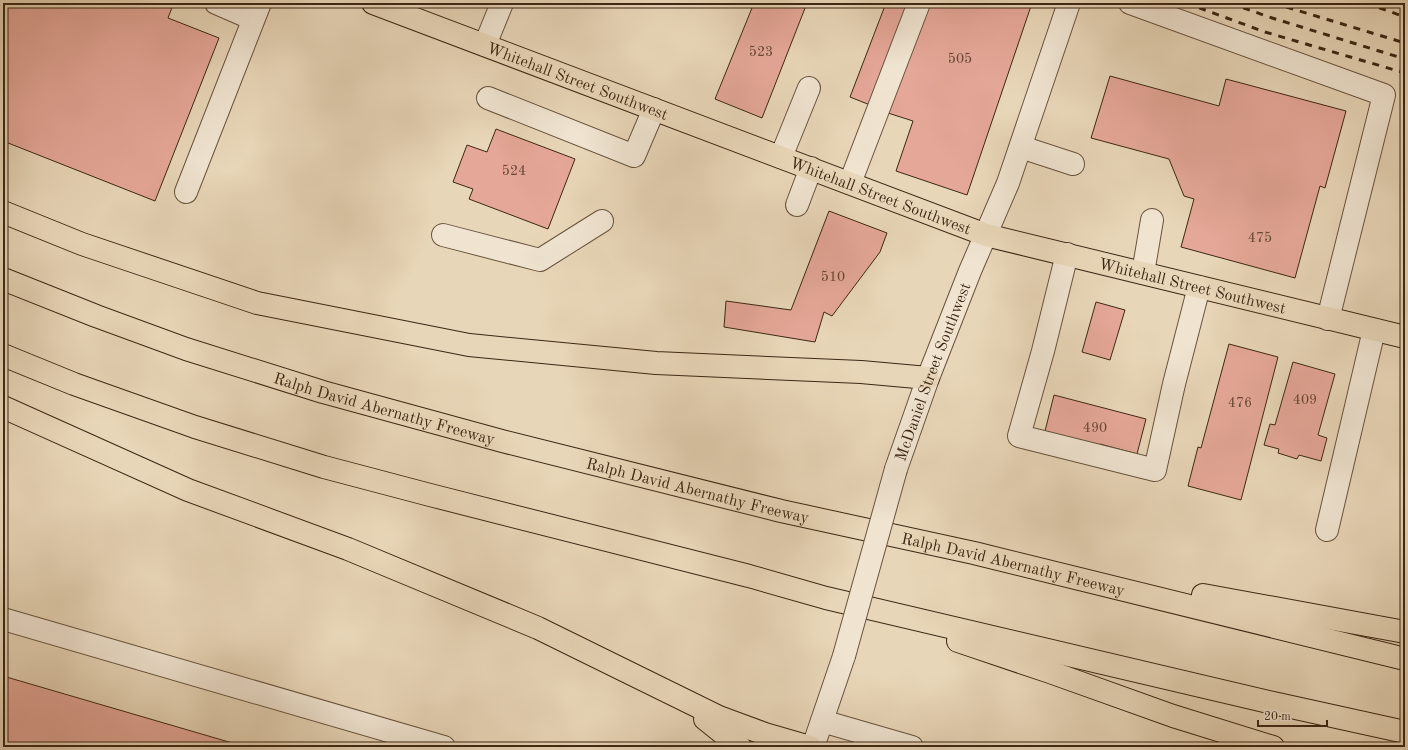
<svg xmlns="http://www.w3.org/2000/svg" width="1408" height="750" font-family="'Old Standard TT',serif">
	<rect width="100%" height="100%" fill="#e8d6b8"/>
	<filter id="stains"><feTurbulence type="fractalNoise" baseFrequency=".005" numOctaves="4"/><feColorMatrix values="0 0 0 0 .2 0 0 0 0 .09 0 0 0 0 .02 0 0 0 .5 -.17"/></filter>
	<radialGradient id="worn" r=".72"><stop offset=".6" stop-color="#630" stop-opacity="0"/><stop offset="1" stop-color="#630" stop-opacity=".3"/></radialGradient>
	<path fill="#e5a798" stroke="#3d2714" d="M3,3H125L133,6L134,3H168L173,5L168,18L219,38L155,201L3,141Z
		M754,3H807L762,118L715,99Z
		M886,3H909L870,105L850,97Z
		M926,3H1032L967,195L896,171L913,121L888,113Z
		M1110,76L1219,106L1226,79L1346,111L1325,188L1320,186L1295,278L1181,247L1194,199L1184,196L1169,159L1091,138Z
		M496,129L575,159L548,229L469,199L473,189L453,182L467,145L487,152Z
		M829,211L887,233L880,252L832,316L824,312L815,342L724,327L726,301L791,310Z
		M1096,302L1125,310L1110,360L1082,352Z
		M1229,344L1278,357L1241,500L1188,486L1198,447L1201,448Z
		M1293,362L1335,374L1318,435L1327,438L1321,461L1299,455L1297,459L1278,453L1279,449L1264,445L1270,424L1275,425Z
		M1054,395L1146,419L1137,454L1100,444L1099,449L1044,435Z
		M3,676L246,747H3Z"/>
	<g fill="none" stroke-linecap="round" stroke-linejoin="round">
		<defs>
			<g id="minor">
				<path d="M216,3L253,19"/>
				<path d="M1130,3L1384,95L1328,319"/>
				<path d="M485,45L502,3"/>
				<path d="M488,98L634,156L654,109"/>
				<path d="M1021,147L1073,164"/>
				<path d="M781,157L809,88"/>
				<path d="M850,183L919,3"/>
				<path d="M186,192L260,3"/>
				<path d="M797,205L811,168"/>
				<path d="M443,235L540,260L602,221"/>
				<path d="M1067,254L1043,351L1019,436L1155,470L1174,384L1199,287"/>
				<path d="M1143,273L1152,220"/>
				<path id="s1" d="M896,469L928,378L970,271L1008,183L1069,3"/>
				<path d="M1327,530L1374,330"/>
				<path d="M3,619L444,747"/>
				<path d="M822,721L912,747"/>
				<path d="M813,747L844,656"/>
			</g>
			<g id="major">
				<path id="s2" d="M373,3L986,235L1405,337"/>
			</g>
			<g id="highway">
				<path d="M3,212L82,244L257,303L469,345L656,363L861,372L928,378"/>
				<path id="s3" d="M3,279L96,316L186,349L323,392L502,441L781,511L974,553L1405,659"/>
				<path d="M3,355L74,384L195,427L324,467L430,495L749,576L826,598L1273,703L1405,732"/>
				<path d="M3,407L188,490L348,549L538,628L719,717L765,734L810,747"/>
				<path d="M1203,595L1405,632"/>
				<path d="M958,641L1050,672L1173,716L1273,747"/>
				<path d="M705,719L740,747"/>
			</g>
		</defs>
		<use href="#minor" stroke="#68533d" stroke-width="24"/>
		<use href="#major" stroke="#3d2714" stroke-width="24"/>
		<use href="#highway" stroke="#3d2714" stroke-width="24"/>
		<use href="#minor" stroke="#f0e4d1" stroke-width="22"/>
		<use href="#major" stroke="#e8d6b8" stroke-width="22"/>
		<use href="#highway" stroke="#e8d6b8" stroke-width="22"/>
		<path stroke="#3d2714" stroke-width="3" stroke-dasharray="7 7" stroke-linecap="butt" d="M1186,3L1265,32L1405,73
			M1230,3L1269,17L1405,59
			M1273,3L1405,43
			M1366,3L1405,17"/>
		<defs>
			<path id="minor-bridge" d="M844,656L896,469"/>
		</defs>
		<use href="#minor-bridge" stroke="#68533d" stroke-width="24" stroke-linecap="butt"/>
		<use href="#minor-bridge" stroke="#f0e4d1" stroke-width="22"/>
	</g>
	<g text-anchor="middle" stroke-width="3" stroke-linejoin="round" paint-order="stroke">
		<g font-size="14" fill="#674735">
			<text x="761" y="56">523</text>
			<text x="960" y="63">505</text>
			<text x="514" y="175">524</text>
			<text x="1260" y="242">475</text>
			<text x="833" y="281">510</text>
			<text x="1305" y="404">409</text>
			<text x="1240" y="407">476</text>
			<text x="1095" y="432">490</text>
		</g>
		<g font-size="16" fill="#3d2714" stroke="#f0e4d1">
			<text dy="6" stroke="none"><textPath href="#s2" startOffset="219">Whitehall Street Southwest</textPath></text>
			<text dy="6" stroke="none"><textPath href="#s2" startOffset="543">Whitehall Street Southwest</textPath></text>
			<text dy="6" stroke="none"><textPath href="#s2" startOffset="868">Whitehall Street Southwest</textPath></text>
			<text dy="6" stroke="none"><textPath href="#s1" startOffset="104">McDaniel Street Southwest</textPath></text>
			<text dy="6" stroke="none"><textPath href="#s3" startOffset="403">Ralph David Abernathy Freeway</textPath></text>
			<text dy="6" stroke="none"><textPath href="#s3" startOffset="727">Ralph David Abernathy Freeway</textPath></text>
			<text dy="6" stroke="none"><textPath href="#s3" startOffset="1051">Ralph David Abernathy Freeway</textPath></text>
		</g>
	</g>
	<rect width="1408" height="750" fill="none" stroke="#e8d6b8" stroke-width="16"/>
	<rect x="4" y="4" width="1400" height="742" fill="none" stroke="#3d2714" stroke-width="2"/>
	<rect x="8" y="8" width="1392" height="734" fill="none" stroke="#3d2714"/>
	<path d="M1258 720v6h69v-6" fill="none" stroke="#3d2714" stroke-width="2"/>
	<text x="1264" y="720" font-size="12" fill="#3d2714" stroke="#f0e4d1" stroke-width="3" paint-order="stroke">20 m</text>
	<rect width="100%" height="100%" filter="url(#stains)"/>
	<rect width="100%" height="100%" fill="url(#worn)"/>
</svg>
